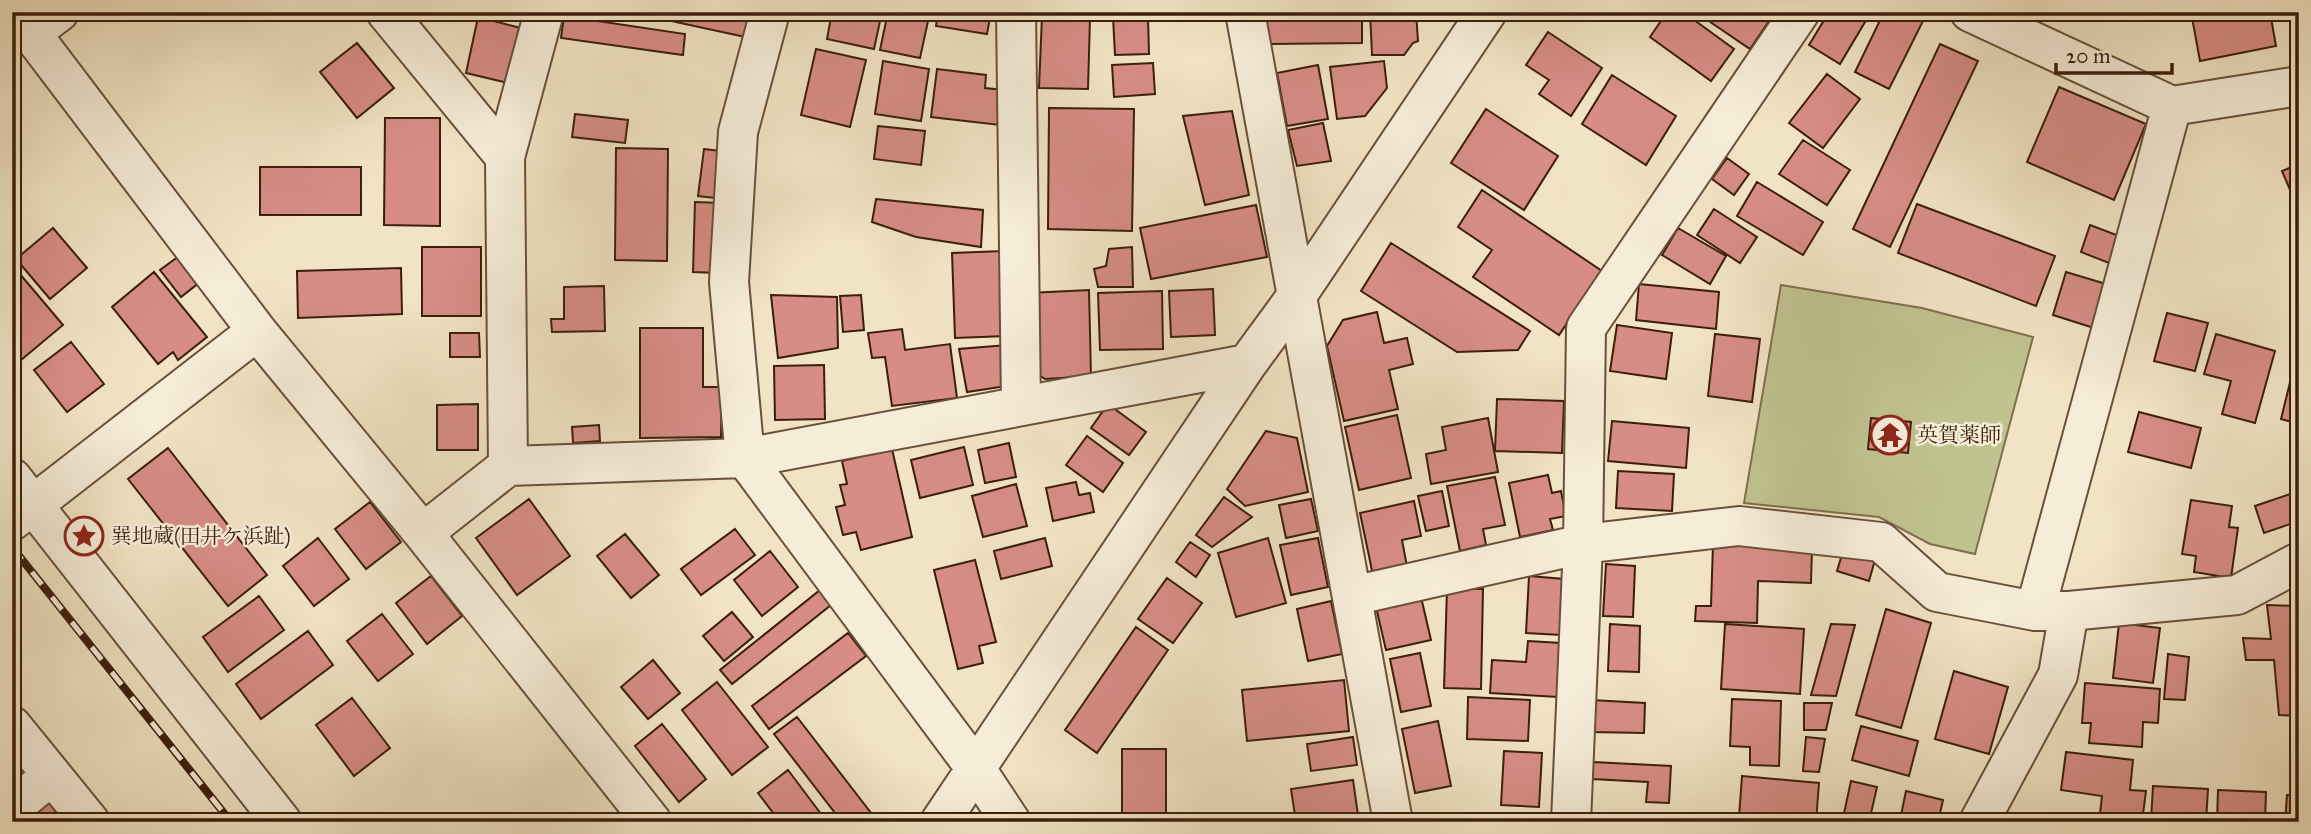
<svg xmlns="http://www.w3.org/2000/svg" width="2311" height="834" font-family="'IM FELL Great Primer','Noto Serif JP',serif">
	<rect width="100%" height="100%" fill="#f1e4c4"/>
	<filter id="stains"><feTurbulence type="fractalNoise" baseFrequency=".00286" numOctaves="4"/><feColorMatrix values="0 0 0 0 .2 0 0 0 0 .09 0 0 0 0 .02 0 0 0 .5 -.17"/></filter>
	<radialGradient id="worn" r=".72"><stop offset=".6" stop-color="#630" stop-opacity="0"/><stop offset="1" stop-color="#630" stop-opacity=".3"/></radialGradient>
	<path fill="#c0c290" stroke="#7e704e" stroke-width="2" d="M1781,285L1922,308L2033,337L1975,554L1930,544L1879,517L1744,503Z"/>
	<path fill="#d78d86" stroke="#3b1e0c" stroke-width="2" d="M672,12H756L750,38L671,21Z
		M832,12H882L874,49L827,39Z
		M888,12H930L920,58L880,50Z
		M938,12H991L987,34L936,26Z
		M1166,12H1215L1216,18Z
		M1362,12V43L1269,44L1263,14Z
		M1370,12H1416L1418,41L1413,43L1404,55H1372Z
		M1667,12H1683L1734,49L1711,81L1650,37Z
		M1702,12H1775L1750,49L1700,15Z
		M1829,12H1871L1840,64L1809,45Z
		M1884,12H1916L1925,17L1889,89L1855,72Z
		M2191,12H2270L2276,46L2200,61Z
		M564,16L685,34L683,55L561,38Z
		M1042,16L1090,18L1088,89L1039,88Z
		M1148,16L1149,54L1115,55L1113,17Z
		M478,17L521,28L508,83L466,73Z
		M1548,32L1602,68L1571,116L1539,94L1549,80L1526,65Z
		M357,43L394,88L357,118L320,72Z
		M1940,44L1978,61L1890,247L1853,229Z
		M816,49L866,60L850,127L801,115Z
		M883,61L929,69L921,121L875,114Z
		M1384,61L1387,88L1365,116L1337,119L1330,67Z
		M1153,63L1155,94L1114,97L1112,65Z
		M1318,65L1328,119L1287,126L1277,73Z
		M937,69L986,75L985,88L1004,90L1000,125L931,117Z
		M1827,74L1860,99L1823,148L1789,123Z
		M1612,75L1676,116L1646,165L1582,124Z
		M2059,87L2146,124L2114,200L2027,162Z
		M1049,108L1134,109L1132,231L1048,229Z
		M1486,109L1558,156L1524,210L1451,163Z
		M1232,111L1249,195L1205,205L1183,116Z
		M575,114L628,120L625,143L572,137Z
		M385,118H440V226L384,225Z
		M1323,123L1331,161L1297,166L1288,130Z
		M878,126L925,131L921,165L874,159Z
		M1803,140L1850,170L1827,205L1779,174Z
		M616,148L668,149L667,261L615,260Z
		M704,149L729,152L724,199L698,196Z
		M1727,158L1749,174L1734,195L1712,179Z
		M2299,164V211L2282,171Z
		M260,167H361V215H260Z
		M1757,182L1823,222L1803,255L1737,216Z
		M1482,190L1602,271L1559,335L1473,277L1492,250L1458,227Z
		M876,199L983,210L981,247L916,237L872,222Z
		M695,202L722,203L719,273L693,272Z
		M1917,204L2055,256L2036,306L1898,253Z
		M1256,205L1267,257L1151,279L1140,228Z
		M1714,209L1757,237L1740,263L1697,235Z
		M2090,225L2122,237L2114,265L2081,252Z
		M53,228L87,268L50,299L16,259Z
		M1678,228L1726,256L1710,284L1662,255Z
		M1391,243L1530,331L1518,350L1457,352L1361,291Z
		M422,247H481V316H422Z
		M1132,247L1133,287H1098L1094,269L1106,266L1109,249Z
		M1003,251L1006,336L955,338L952,253Z
		M179,256L200,282L181,297L160,270Z
		M14,267L63,325L21,360L12,349V268Z
		M401,268L402,314L298,318L297,271Z
		M154,272L207,337L178,360L173,352L158,364L112,307Z
		M2066,272L2106,284L2094,328L2053,315Z
		M1639,284L1719,292L1716,329L1636,320Z
		M604,286L605,331L552,332L551,319H564V287Z
		M1213,289L1215,335L1171,337L1169,291Z
		M1089,290L1091,376L1045,379L1033,371L1028,293Z
		M1162,291L1163,349L1100,350L1098,293Z
		M771,295L837,297L838,348L778,358Z
		M861,295L864,330L843,332L840,296Z
		M1377,312L1384,343L1407,338L1413,364L1389,370L1398,409L1344,421L1327,346L1343,320Z
		M2167,313L2208,323L2195,371L2154,361Z
		M1617,325L1672,333L1666,379L1610,371Z
		M640,328H703V387H722L721,437L640,438Z
		M902,329L905,350L950,344L957,398L892,406L885,357L872,358L868,333Z
		M450,333H479L480,357H450Z
		M1715,334L1760,339L1752,402L1708,396Z
		M2216,334L2275,351L2255,423L2222,414L2231,381L2204,374Z
		M71,342L104,384L67,412L34,370Z
		M1007,345V386L967,392L959,349Z
		M824,365L825,419L775,420L774,366Z
		M2294,366L2299,368V424L2281,419Z
		M1497,399L1564,401L1562,453L1495,451Z
		M478,404V450H437V405Z
		M1108,404L1146,432L1129,455L1091,428Z
		M2139,412L2201,428L2191,468L2128,452Z
		M1397,415L1411,478L1359,490L1345,427Z
		M1488,418L1498,472L1431,484L1426,454L1446,450L1442,427Z
		M1871,418L1911,422L1908,453L1868,449Z
		M1612,421L1689,428L1686,468L1608,461Z
		M599,425L600,441L573,443L572,427Z
		M1266,431L1297,438L1308,492L1245,506L1227,489Z
		M1087,436L1123,463L1103,492L1066,465Z
		M1009,443L1016,477L985,483L978,450Z
		M964,447L973,485L920,498L911,460Z
		M168,448L267,575L228,606L128,479Z
		M892,449L912,537L861,550L856,532L843,535L836,507L845,505L840,485L847,484L842,461Z
		M1618,471L1674,474L1672,511L1616,508Z
		M1548,475L1552,493L1561,491L1566,516L1550,519L1553,530L1520,537L1509,483Z
		M1495,477L1505,525L1483,529L1486,545L1460,551L1447,486Z
		M1076,482L1079,495L1090,493L1094,512L1053,521L1046,488Z
		M1016,484L1027,526L983,537L972,496Z
		M1442,491L1449,526L1426,531L1418,496Z
		M2299,491V521L2264,533L2255,506Z
		M1224,497L1252,517L1212,547L1196,535Z
		M529,499L570,556L517,595L476,538Z
		M1311,499L1318,531L1286,538L1279,505Z
		M2191,500L2232,506L2229,527L2238,528L2231,578L2194,572L2196,556L2182,554Z
		M1414,501L1421,536L1402,540L1409,577L1375,585L1360,513Z
		M370,502L401,542L366,569L335,529Z
		M735,529L755,555L701,595L681,569Z
		M625,534L659,575L631,598L597,556Z
		M318,538L349,579L314,606L283,566Z
		M1045,538L1052,566L1001,579L994,551Z
		M1268,538L1286,603L1236,617L1218,553Z
		M1318,538L1328,587L1291,595L1280,545Z
		M1190,542L1210,555L1196,577L1176,562Z
		M1713,544L1812,547L1811,583L1758,581L1757,623L1695,621L1696,606H1711Z
		M770,551L798,587L762,616L734,580Z
		M1843,551L1875,560L1869,581L1837,571Z
		M975,560L996,642L979,646L983,663L958,669L934,570Z
		M1606,564L1635,566L1633,617L1603,616Z
		M431,576L462,616L427,644L396,603Z
		M1529,576L1564,579L1561,635L1526,633Z
		M1167,578L1202,603L1173,643L1138,619Z
		M1447,588L1483,589L1481,689L1444,688Z
		M820,590L831,605L732,684L720,670Z
		M259,596L284,630L228,672L203,637Z
		M1421,597L1431,640L1386,650L1376,607Z
		M1331,601L1342,654L1308,661L1297,609Z
		M2267,605L2299,606V716L2279,715L2274,660H2246L2243,638L2271,639Z
		M1886,609L1931,623L1901,728L1856,715Z
		M732,612L753,637L724,661L703,636Z
		M382,614L413,654L378,681L347,641Z
		M2119,623L2160,628L2153,683L2113,678Z
		M1610,624L1640,626L1639,672L1608,671Z
		M1725,624L1804,629L1800,694L1721,689Z
		M1831,624L1855,625L1836,696L1811,695Z
		M1136,627L1168,650L1097,753L1065,730Z
		M308,631L333,665L261,719L236,684Z
		M848,633L866,656L769,729L752,706Z
		M1528,641L1561,643L1558,697L1490,693L1492,660L1526,662Z
		M1420,653L1431,706L1401,712L1390,659Z
		M2168,654L2189,657L2185,700L2164,699Z
		M653,660L680,693L648,719L621,687Z
		M1954,671L2008,687L1989,754L1935,739Z
		M1344,680L1349,731L1247,741L1242,690Z
		M717,682L768,747L732,775L682,710Z
		M2085,683L2160,689L2158,723L2143,722L2142,747L2089,743L2091,723H2082Z
		M1468,697L1530,700L1528,741L1467,739Z
		M352,698L390,748L354,776L316,725Z
		M1732,699L1781,701L1779,766L1750,765V747L1730,746Z
		M1591,700L1645,703L1644,733L1590,732Z
		M1804,703H1832L1826,730H1804Z
		M797,717L878,822H842L774,734Z
		M1438,721L1451,786L1415,793L1402,729Z
		M662,724L706,779L679,802L635,746Z
		M1861,726L1918,741L1909,776L1852,760Z
		M1353,737L1357,765L1311,771L1307,744Z
		M1806,737L1825,739L1819,772L1803,771Z
		M1122,749H1166V817H1122Z
		M1504,751L1542,753L1539,807L1501,805Z
		M2066,752L2133,760L2130,790L2146,791L2142,822H2099L2102,796L2061,790Z
		M12,755L27,773L12,786Z
		M1593,762L1671,766L1669,803L1646,802L1648,782L1592,779Z
		M788,770L827,822H780L758,793Z
		M1742,776L1819,783L1816,822H1724V816L1739,817Z
		M1353,780L1359,822H1296L1291,789Z
		M1851,781L1877,787L1869,822L1843,818Z
		M2153,786L2208,789L2206,822L2151,821Z
		M2218,790L2266,792L2265,822H2217Z
		M1906,791L1943,800L1938,822H1909L1900,820Z
		M2287,795L2299,796V822H2285Z
		M46,798L63,822H13Z
		M1530,813L1531,822H1497V815Z"/>
	<g fill="none" stroke-linecap="round" stroke-linejoin="round">
		<defs>
			<path id="minor" d="M15,12L257,331L423,533L652,822
				M386,12L505,157
				M770,12L738,132L729,282L745,458L976,769L1011,822
				M1016,12L1021,406
				M1245,12L1393,822
				M1970,12L2172,106L2299,86
				M31,33L59,12
				M508,466L505,157L544,12
				M12,478L282,822
				M12,521L257,331
				M423,533L508,466L745,458L1247,364
				M1352,596L1583,544L1739,526L1881,542L1937,592L2035,611H2069L2237,595L2299,562
				M2035,611L2172,106
				M12,726L90,822
				M12,808L52,775
				M940,822L1247,364L1296,297L1487,12
				M1571,822L1583,544L1586,328L1800,12
				M1979,822L2058,675L2069,611"/>
		</defs>
		<use href="#minor" stroke="#68503a" stroke-width="42"/>
		<use href="#minor" stroke="#f6edd9" stroke-width="38"/>
		<defs>
			<path id="rail" d="M12,547L231,822"/>
		</defs>
		<use href="#rail" stroke="#3b1e0c" stroke-width="8"/>
		<use href="#rail" stroke="#f6edd9" stroke-width="5" stroke-dasharray="16" stroke-linecap="butt"/>
	</g>
	<defs>
		<symbol id="temple-ring" viewBox="-11 -11 22 22"><circle r="9.5" fill="#f6edd9" stroke="#8f2418" stroke-width="1.5"/><path d="M0-6L5-2H3V0L6.5 2.5H4V6H1.5V3h-3V6H-4V2.5H-6.5L-3 0V-2H-5Z" fill="#8f2418"/></symbol>
		<symbol id="sight-ring" viewBox="-11 -11 22 22"><circle r="9.5" fill="#f6edd9" stroke="#8f2418" stroke-width="1.5"/><path d="M0-6L1.8-2.2L6-1.7L2.9 1.2L3.7 5.4L0 3.3L-3.7 5.4L-2.9 1.2L-6-1.7L-1.8-2.2Z" fill="#8f2418"/></symbol>
	</defs>
	<g fill-rule="evenodd">
		<use href="#temple-ring" x="1868" y="413" width="44" height="44"/>
		<use href="#sight-ring" x="62" y="514" width="44" height="44"/>
	</g>
	<g text-anchor="middle" stroke-width="5" stroke-linejoin="round" paint-order="stroke">
		<g font-size="21" fill="#3b1e0c" stroke="#f6edd9" text-anchor="start">
			<text x="1917" y="442">英賀薬師</text>
			<text x="111" y="543">巽地蔵(田井ケ浜趾)</text>
		</g>
	</g>
	<rect width="2311" height="834" fill="none" stroke="#f1e4c4" stroke-width="42"/>
	<rect x="14" y="14" width="2283" height="806" fill="none" stroke="#3b1e0c" stroke-width="3.5"/>
	<rect x="21" y="21" width="2269" height="792" fill="none" stroke="#3b1e0c" stroke-width="2"/>
	<path d="M2056 63v10h116v-10" fill="none" stroke="#3b1e0c" stroke-width="3.5"/>
	<text x="2066" y="63" font-size="21" fill="#3b1e0c" stroke="#f6edd9" stroke-width="5" paint-order="stroke">20 m</text>
	<rect width="100%" height="100%" filter="url(#stains)"/>
	<rect width="100%" height="100%" fill="url(#worn)"/>
</svg>
